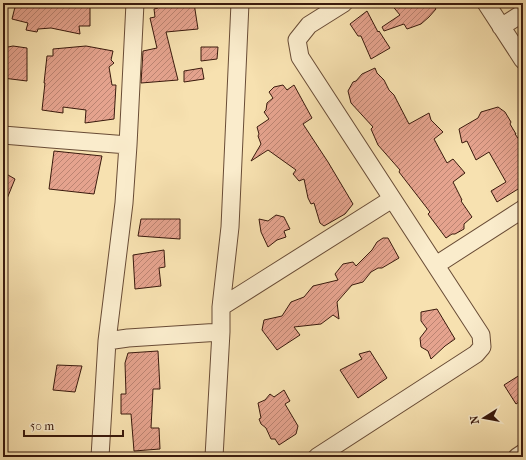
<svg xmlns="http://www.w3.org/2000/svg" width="526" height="460" font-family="'IM FELL French Canon',serif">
	<defs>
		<pattern id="building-hatch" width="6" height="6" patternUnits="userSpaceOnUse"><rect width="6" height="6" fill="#e5a38e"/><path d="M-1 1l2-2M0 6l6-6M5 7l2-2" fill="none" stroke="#bb8472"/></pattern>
	</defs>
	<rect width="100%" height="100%" fill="#f7e1b0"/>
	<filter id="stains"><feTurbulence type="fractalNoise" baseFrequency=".005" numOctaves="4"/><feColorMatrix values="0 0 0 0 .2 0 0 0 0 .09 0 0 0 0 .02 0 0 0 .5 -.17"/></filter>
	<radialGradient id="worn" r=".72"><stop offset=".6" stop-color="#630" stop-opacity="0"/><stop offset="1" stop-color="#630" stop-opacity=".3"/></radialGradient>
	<path fill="url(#building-hatch)" stroke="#3a1a0d" d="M16,3H48L62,7V3H90V26H79L80,34L51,28L38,29L37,32L26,30L28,23L12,19Z
		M156,3H194L198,29L166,32L178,80L141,83L143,51L157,48L150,18L155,17L154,9L158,8Z
		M390,3H432L436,9L429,17L421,24L407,29L404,24L384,31L382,27L400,15Z
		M367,11L378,32L379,31L390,48L371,59L361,36H358L350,24Z
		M13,46L27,48V81L3,78V48Z
		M86,46L113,51L111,60L114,63L109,67L112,85H116L114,119L85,123L86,110L63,107V113L42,110L45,83H44L47,56H53V49Z
		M201,47H218L217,59L201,61Z
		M202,68L204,79L184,82V71Z
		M375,68L377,73L384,80L389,90L394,95L409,124L429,113L431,120L443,132L434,139L447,163L453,159L465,173L453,182L462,200L461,201L472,217L464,224V229L455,234H452L446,238L428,214L430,212L399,172L400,170L378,145L371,129L373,127L351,103L348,91L353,82L356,81L362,74Z
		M283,85L287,90L294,85L312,118L303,124L328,162L353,204L345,214L324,226L320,223L314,203L311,204L308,198L304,179L299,181L293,174L296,170L268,150L251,161L261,144L258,136L259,134L257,127L269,119L264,112L266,110L267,103L273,98L269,92L274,87Z
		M498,107L505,112L511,122L510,124L516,134H515L523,145V186L497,202L491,191L506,182L489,152L476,160L467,141L462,143L459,129L478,118L481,112Z
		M54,151L102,156L94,194L49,189Z
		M3,172L15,179L4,206H3Z
		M276,215L284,217L290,229L284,231L286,237L277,240L268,247L261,232L259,219L268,221Z
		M141,219H180V239L138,236Z
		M383,238H388L399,258L382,268H378L371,272L363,282L352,285L337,302L339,319L333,315L321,324L294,327L300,335L277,350L262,330L264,320L282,316L291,302L304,297L313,286L338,280L335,274L343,264L353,262L356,266L372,250L377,242Z
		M164,250L165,267L159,268L161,286L135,289L133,255Z
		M437,309L455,339L445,346L431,359L428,351L421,347L420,338L427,329L421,321V312Z
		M158,351L160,389H153L151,428H159L160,449L134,451L131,414H121V394H126L125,363L128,353Z
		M370,351L387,378L358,398L340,370L362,359L359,354Z
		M57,365L82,366L75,392L53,390Z
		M523,373V399L516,404L504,385Z
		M284,390L290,401L285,404L298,426L296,434L279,445L275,439H271L266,428L261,424L259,419L261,418L258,403L265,400L270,394L274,397Z"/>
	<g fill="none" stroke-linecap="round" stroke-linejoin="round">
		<defs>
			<path id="minor" d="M135,3L128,145L124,203L107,341L128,338L221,332
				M486,3L523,60
				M501,27L523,13
				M3,135L51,139L128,145
				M436,265L523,209
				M221,307L392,199
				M100,457L107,341
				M214,457L221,332V307L230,227L240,3
				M317,457L476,354L482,347L481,335L300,57L297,40L309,25L344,3
				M517,457L523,453"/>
		</defs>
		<use href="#minor" stroke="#694c36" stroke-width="19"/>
		<use href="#minor" stroke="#faeccc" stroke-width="17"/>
	</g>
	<rect width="526" height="460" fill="none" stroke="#f7e1b0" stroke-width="16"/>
	<rect x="4" y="4" width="518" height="452" fill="none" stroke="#3a1a0d" stroke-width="2"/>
	<rect x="8" y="8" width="510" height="444" fill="none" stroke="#3a1a0d"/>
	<g transform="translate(484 418) rotate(259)" stroke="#faeccc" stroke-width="3" paint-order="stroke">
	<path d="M0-3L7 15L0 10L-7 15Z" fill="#3a1a0d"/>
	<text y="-6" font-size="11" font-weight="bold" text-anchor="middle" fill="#3a1a0d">N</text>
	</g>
	<path d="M24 430v6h99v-6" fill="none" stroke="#3a1a0d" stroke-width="2"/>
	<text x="30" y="430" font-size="12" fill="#3a1a0d" stroke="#faeccc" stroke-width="3" paint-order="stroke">50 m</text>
	<rect width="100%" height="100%" filter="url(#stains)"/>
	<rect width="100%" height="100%" fill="url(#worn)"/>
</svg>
